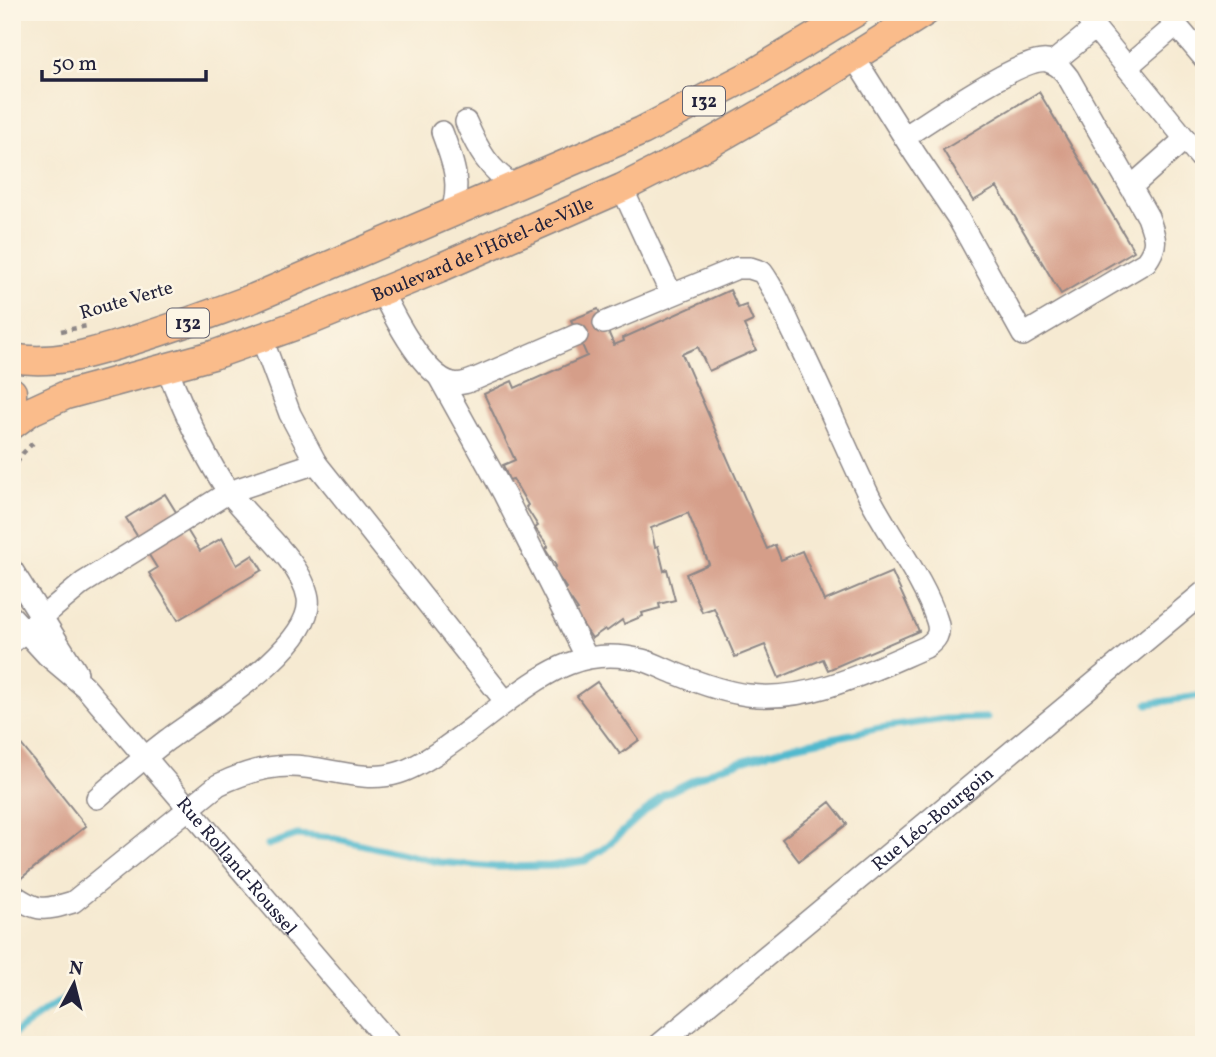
<svg xmlns="http://www.w3.org/2000/svg" width="1216" height="1057" font-family="Vollkorn,serif">
	<rect width="100%" height="100%" fill="#fcf5e5"/>
	<filter id="ink" filterUnits="userSpaceOnUse"><feTurbulence type="fractalNoise" baseFrequency=".0143" numOctaves="2"/><feDisplacementMap in="SourceGraphic" scale="14" xChannelSelector="R" yChannelSelector="G"/><feConvolveMatrix kernelMatrix="1 2 1 2 8 2 1 2 1" color-interpolation-filters="sRGB"/></filter>
	<filter id="wash" filterUnits="userSpaceOnUse"><feTurbulence type="fractalNoise" baseFrequency=".00686" numOctaves="4" result="noise"/><feDisplacementMap in="SourceGraphic" scale="28" xChannelSelector="R" yChannelSelector="G"/><feGaussianBlur stdDeviation="1.57" result="paint"/><feColorMatrix in="noise" values="0 0 0 0 0 0 0 0 0 0 0 0 0 0 0 0 0 1.4 0 .05"/><feComposite in="paint" operator="in"/></filter>
	<g filter="url(#wash)">
		<rect width="100%" height="100%" fill="#f6ead2"/>
		<g fill="none" stroke-linecap="round" stroke-linejoin="round">
			<path stroke="#51b9ce" stroke-width="7" d="M1148,704L1204,695
				M268,845L297,835L334,838L439,862L496,867L551,866L585,861L606,847L663,795L718,768L789,747L880,728L946,719L987,718
				M12,1035L70,994"/>
		</g>
		<g id="blocks">
			<path fill="#d59e89" d="M1039,92L1134,251L1061,294L997,187L973,201L943,150Z
				M730,290L738,308L746,305L753,321L744,325L756,350L709,371L698,347L682,354L767,549L775,545L781,560L802,551L824,601L892,572L919,631L828,670L823,659L779,678L765,645L735,657L714,608L702,612L686,574L709,564L688,513L651,528L655,547L658,546L664,571L667,569L675,600L659,604L660,608L642,613L643,616L624,624L622,620L607,631L605,629L592,638L574,612L578,610L564,590L566,588L553,569L556,566L545,549L548,546L535,528L538,526L526,507L528,505L513,479L509,480L503,465L515,460L484,394L512,381L515,388L587,356L571,320L598,309L614,345L624,341L623,338Z
				M165,494L200,551L222,538L237,565L253,555L262,570L178,620L149,573L157,568L126,518Z
				M597,682L639,740L620,754L577,696Z
				M12,733L86,826L20,879L12,869Z
				M830,802L847,824L799,861L782,839Z"/>
		</g>
	</g>
	<g filter="url(#ink)">
		<use href="#blocks" fill-opacity="0" stroke="#8c8686" stroke-width="2"/>
		<g fill="none" stroke-linecap="round" stroke-linejoin="round">
			<defs>
				<g id="minor">
					<path d="M1082,12L1204,162"/>
					<path d="M1165,12L1204,58"/>
					<path d="M855,59L915,154L958,218L1023,335L1146,262C1159,244 1155,237 1148,217L1068,77C1063,70 1057,63 1047,61C1022,56 930,121 904,137"/>
					<path d="M1052,63L1095,28"/>
					<path d="M1127,67L1175,26"/>
					<path d="M466,122C478,150 489,170 516,187"/>
					<path d="M442,132C453,162 462,183 451,215"/>
					<path d="M1131,187L1185,139"/>
					<path d="M622,188L671,294"/>
					<path d="M382,292C394,317 425,378 453,383C461,385 468,382 475,379L577,335"/>
					<path d="M262,339L290,414L316,463L506,702C550,670 584,646 642,660C654,663 666,670 677,674C699,683 724,692 748,695C809,703 872,670 926,647C936,640 941,634 937,621C924,579 888,535 868,494C843,441 820,387 794,334C784,313 776,291 762,272L750,268H737L604,323"/>
					<path d="M439,377L504,494L587,658"/>
					<path d="M12,570L77,673"/>
					<path id="s1" d="M12,617L47,655L85,687L391,1045"/>
					<path d="M12,642L83,583L229,492L316,463"/>
					<path d="M97,798C120,778 142,759 167,740C201,714 315,647 308,598C302,561 250,521 229,492C205,459 182,406 167,368"/>
					<path d="M12,894C37,912 44,911 73,902L218,785C241,774 265,766 290,766C326,766 363,784 398,773C429,764 478,723 506,702"/>
					<path id="s2" d="M659,1045L1204,592"/>
				</g>
				<g id="major">
					<path d="M12,358C57,366 98,351 140,338C179,326 216,312 254,298L642,131L756,72L856,12"/>
					<path d="M12,392V418"/>
					<path id="s3" d="M12,425L31,411L66,395L213,355L314,319L444,266L622,188L705,146L789,98L925,12"/>
				</g>
			</defs>
			<use href="#minor" stroke="#8c8686" stroke-width="24"/>
			<use href="#major" stroke="#8c8686" stroke-width="31"/>
			<path stroke="#8c8686" stroke-width="4.5" stroke-dasharray="5 5" stroke-linecap="butt" d="M61,331L87,326
				M12,471L23,453L35,441"/>
			<use href="#minor" stroke="#fff" stroke-width="21"/>
			<use href="#major" stroke="#fabc8b" stroke-width="28"/>
		</g>
	</g>
	<g text-anchor="middle" stroke-width="5" stroke-linejoin="round" paint-order="stroke">
		<g fill="#fcf5e5" stroke="#63616e" stroke-width="2">
			<rect x="683" y="86.5" width="42" height="29" rx="5"/>
			<rect x="167" y="308.5" width="42" height="29" rx="5"/>
		</g>
		<g font-size="18" font-weight="bold" fill="#22223b">
			<text x="704" y="107">132</text>
			<text x="188" y="329">132</text>
		</g>
		<g font-size="19" fill="#22223b" stroke="#fcf5e5">
			<text dy="7" stroke="none"><textPath href="#s3" startOffset="504">Boulevard de l'Hôtel-de-Ville</textPath></text>
			<text transform="translate(126 299) rotate(-16)" y="7">Route Verte</text>
			<text dy="7" stroke="none"><textPath href="#s2" startOffset="355">Rue Léo-Bourgoin</textPath></text>
			<text dy="7" stroke="none"><textPath href="#s1" startOffset="336">Rue Rolland-Roussel</textPath></text>
		</g>
	</g>
	<rect width="1216" height="1057" fill="none" stroke="#fcf5e5" stroke-width="42"/>
	<g transform="translate(74 984) rotate(7)" stroke="#fcf5e5" stroke-width="5" paint-order="stroke">
	<path d="M0-5L12 26L0 18L-12 26Z" fill="#22223b"/>
	<text y="-10" font-size="19" font-weight="bold" text-anchor="middle" fill="#22223b">N</text>
	</g>
	<path d="M42 70v10h164v-10" fill="none" stroke="#22223b" stroke-width="3.5"/>
	<text x="52" y="70" font-size="21" fill="#22223b" stroke="#fcf5e5" stroke-width="5" paint-order="stroke">50 m</text>
</svg>
